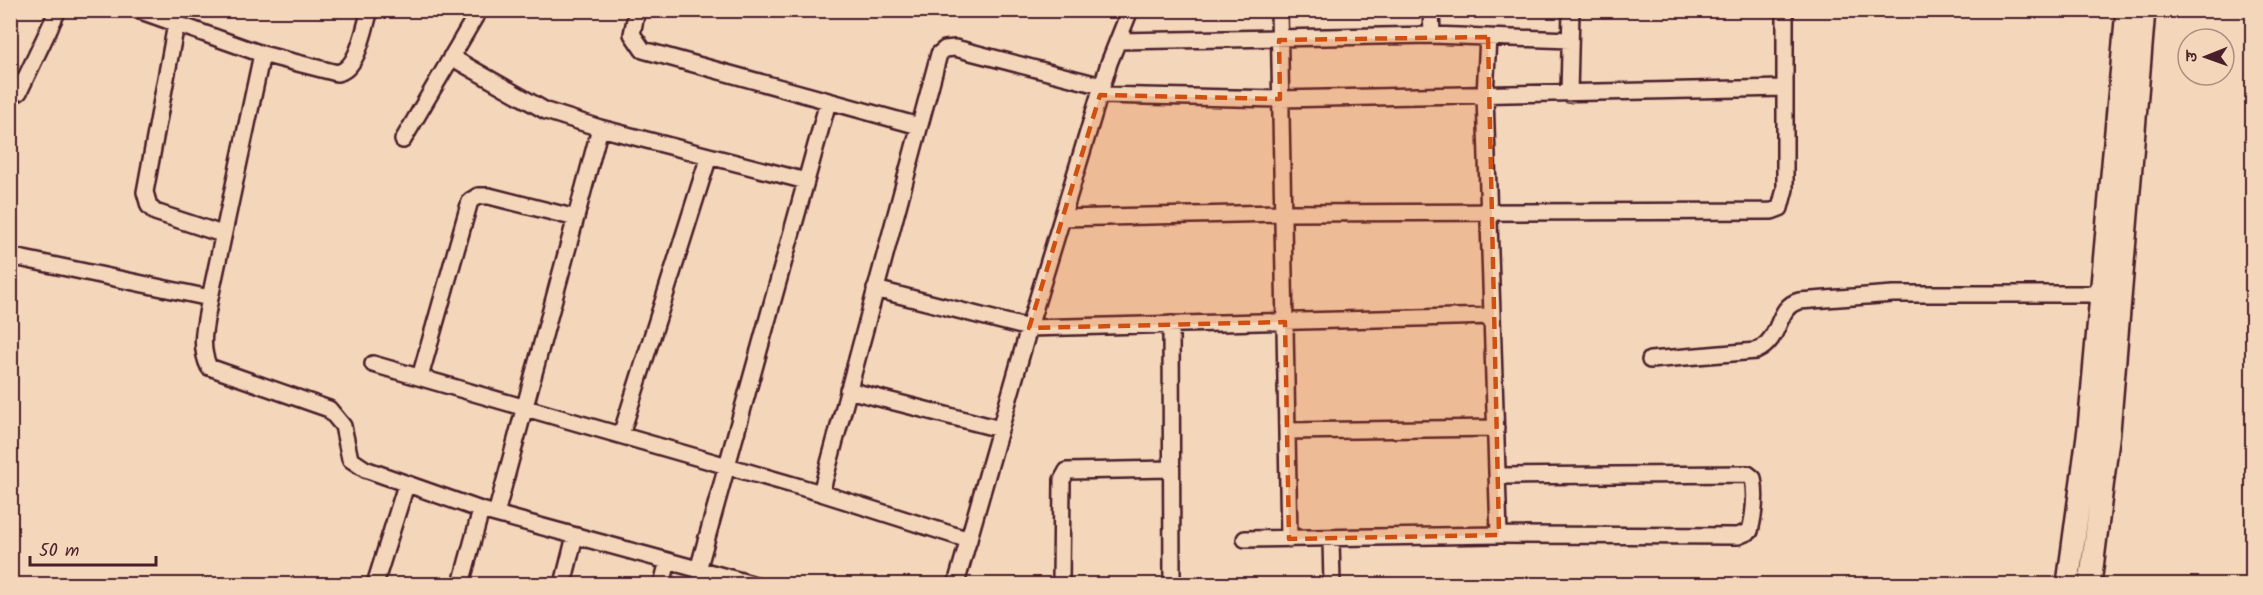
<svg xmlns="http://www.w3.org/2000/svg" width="2263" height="595" font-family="Kalam,'Playpen Sans Deva',sans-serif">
	<rect width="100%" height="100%" fill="#f4d7ba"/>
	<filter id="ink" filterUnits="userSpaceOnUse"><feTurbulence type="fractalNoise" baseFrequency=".0167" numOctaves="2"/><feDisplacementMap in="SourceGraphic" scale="12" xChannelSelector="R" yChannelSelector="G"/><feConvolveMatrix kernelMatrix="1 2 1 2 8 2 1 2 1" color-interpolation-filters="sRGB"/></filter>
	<g filter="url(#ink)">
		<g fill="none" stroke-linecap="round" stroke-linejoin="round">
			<defs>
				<path id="minor" d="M138,10L262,54L337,73C358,70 364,29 370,10
					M637,10L632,34L643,50L919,126
					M1279,10L1289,539
					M1431,10L1432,35
					M176,24L145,192L149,206L155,212L222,234
					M1488,37L1485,95L1499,535
					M1118,41L1432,35L1570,40
					M262,54L210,298C206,322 198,345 209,367L329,409L343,426L350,459L365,469L481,510L752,584
					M451,57L546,111L600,128L806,181
					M19,92L58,10
					M1569,94L1571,10
					M1100,95L1280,99L1785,88
					M403,140L479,10
					M1062,218L1283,213L1772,211L1780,208L1785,189V10
					M14,257L210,298
					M875,289L1029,328L1492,316
					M1171,324L1172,584
					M1650,360L1756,351C1783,339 1775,307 1799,301L1893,294H2101
					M373,364L821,493L969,540
					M420,377L470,201L478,196H489L576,218
					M848,390L1000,429
					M1287,431L1496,428
					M621,435L709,156
					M821,493L939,54L945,49L955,48L1102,86
					M496,514L600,128
					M1245,539L1499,535L1738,536L1750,531C1754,515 1756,494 1753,478L1748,474L1497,476
					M1331,539L1332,584
					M698,570L828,102
					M375,584L406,485
					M461,584L481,510
					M563,584L575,536
					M662,584L668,561
					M956,584L1033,314L1109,63L1130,10
					M1061,584L1062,480L1067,471L1171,469"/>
				<path id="secondary" d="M2068,584L2089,428L2127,10
					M2090,584L2109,431L2144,10"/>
			</defs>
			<use href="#minor" stroke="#4a1f2b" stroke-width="20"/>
			<use href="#secondary" stroke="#4a1f2b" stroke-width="26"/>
			<use href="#minor" stroke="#f4d7ba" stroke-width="15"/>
			<use href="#secondary" stroke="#f4d7ba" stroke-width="21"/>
		</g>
	</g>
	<path fill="#d05011" fill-opacity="0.2" stroke="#d05011" stroke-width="4.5" stroke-dasharray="12 8" stroke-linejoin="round" d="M1488,37L1499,535L1289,539L1285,322L1029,328L1100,95L1280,99L1279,40Z"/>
	<rect width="2263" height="595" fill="none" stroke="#f4d7ba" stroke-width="36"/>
	<rect x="18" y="18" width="2227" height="559" fill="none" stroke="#4a1f2b" stroke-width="2" filter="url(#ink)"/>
	<g transform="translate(2206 57) rotate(269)"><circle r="28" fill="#f4d7ba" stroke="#b08d81" stroke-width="1.5"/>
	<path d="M0-4.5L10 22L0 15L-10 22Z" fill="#4a1f2b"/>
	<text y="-9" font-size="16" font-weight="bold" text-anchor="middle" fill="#4a1f2b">उ</text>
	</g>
	<path d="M30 556v9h126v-9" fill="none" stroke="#4a1f2b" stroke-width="3"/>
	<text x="39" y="556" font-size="18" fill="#4a1f2b" stroke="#f4d7ba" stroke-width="4.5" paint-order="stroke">50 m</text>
</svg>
